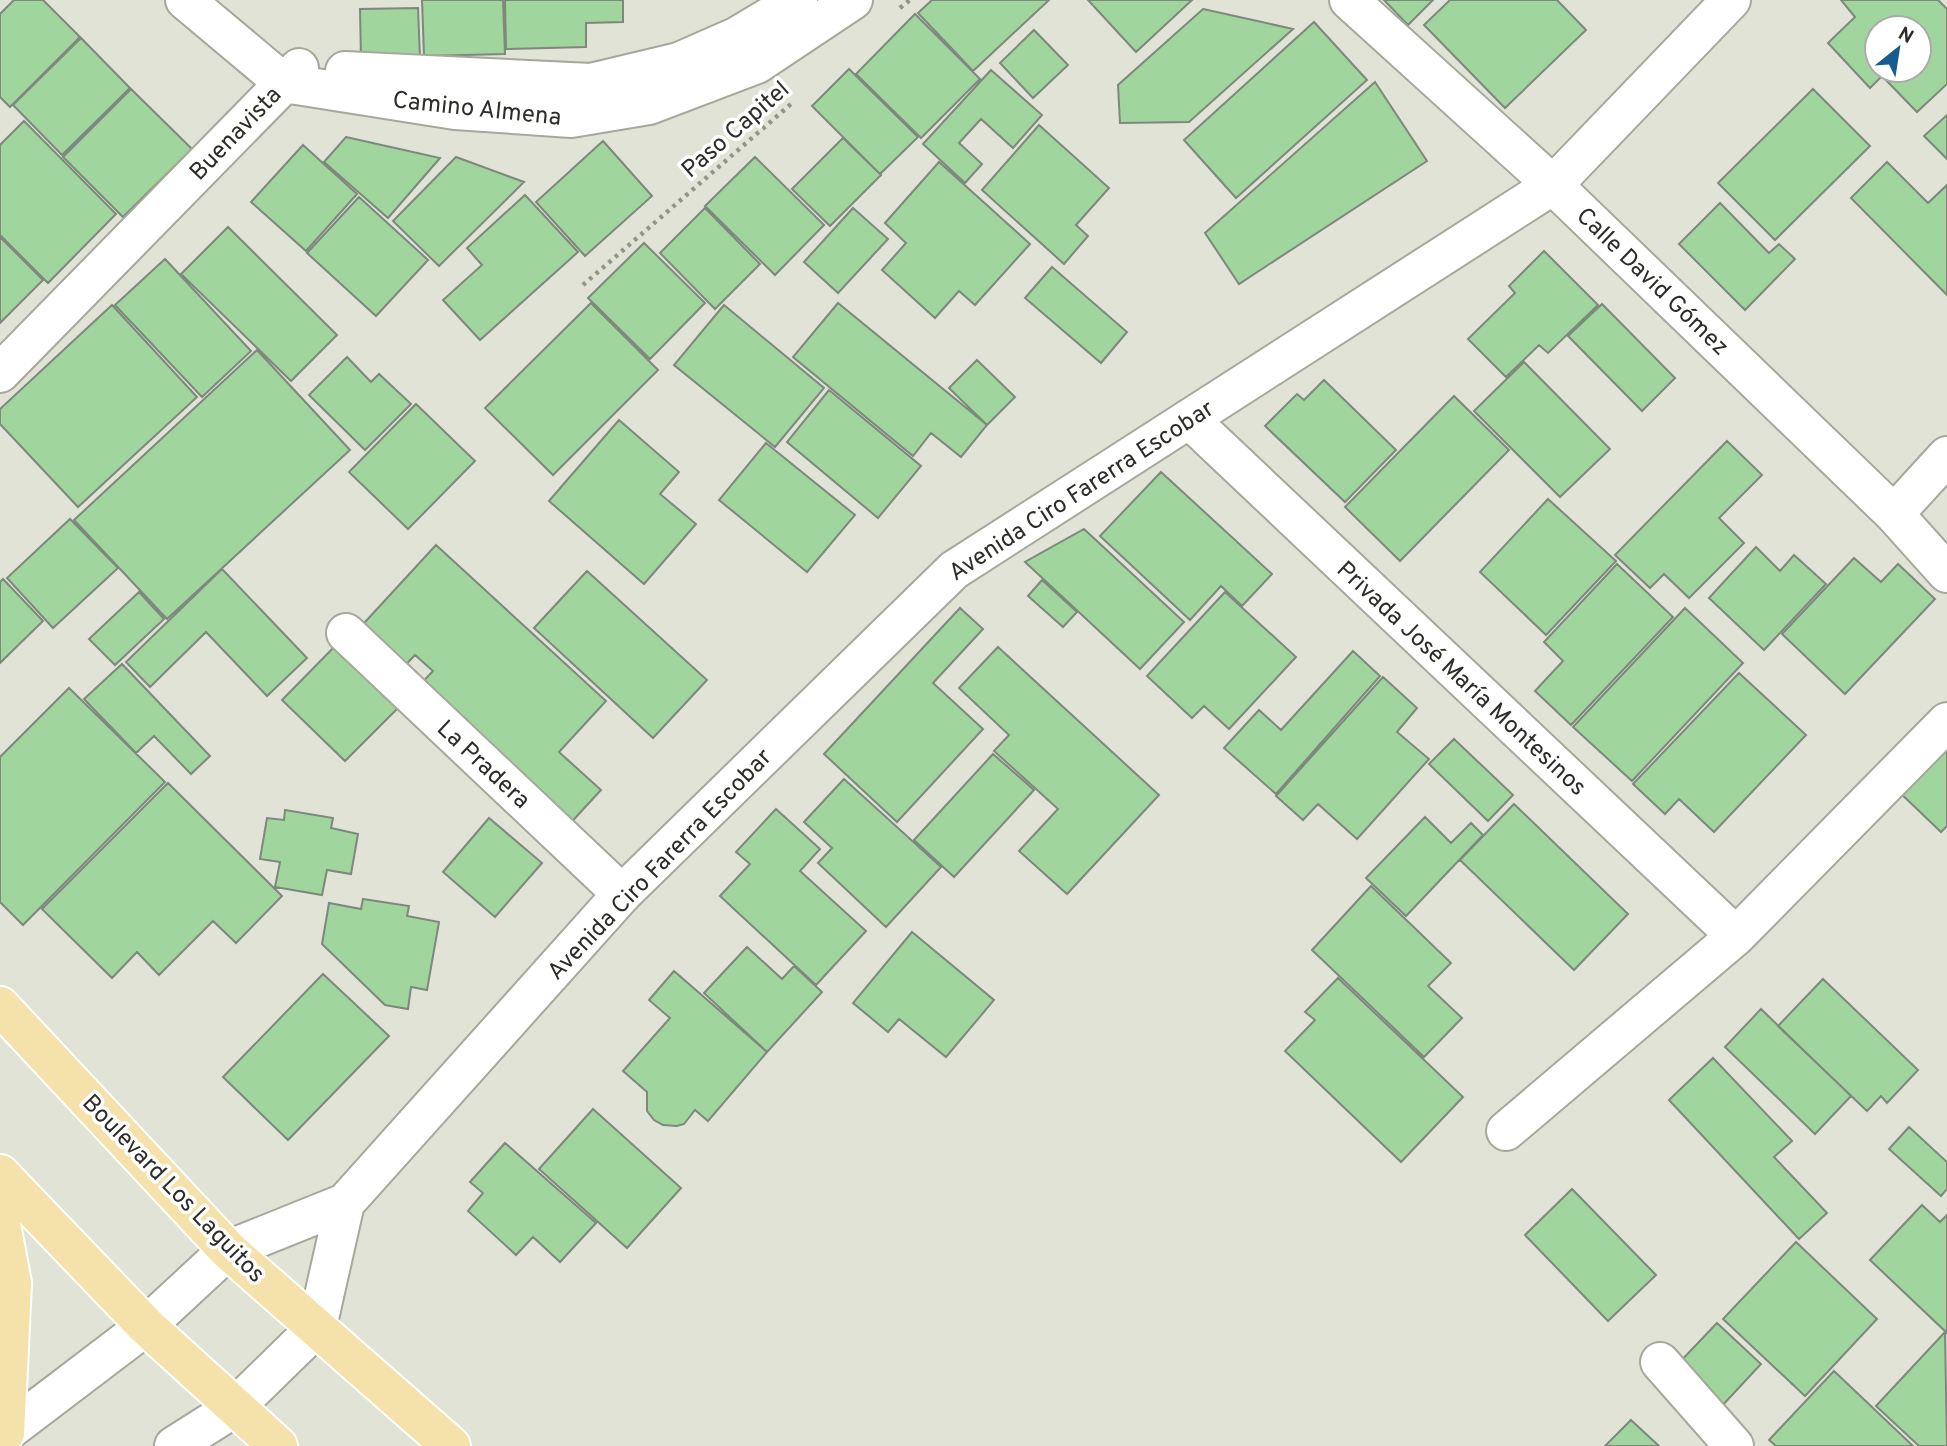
<svg xmlns="http://www.w3.org/2000/svg" width="1947" height="1446" font-family="Overpass,sans-serif">
	<rect width="100%" height="100%" fill="#e0e3d5"/>
	<path fill="#a0d59e" stroke="#7e887d" stroke-width="2" fill-rule="evenodd" d="M14,0H43L80,37L10,107L0,97V14Z
		M422,0H503L505,54L424,56Z
		M505,0H623V22L586,23V47L506,49Z
		M932,0H1049L973,71L918,13Z
		M1088,0H1192L1136,52Z
		M1384,0H1433L1408,25Z
		M1450,0H1557L1586,30L1505,108L1424,25Z
		M1938,0L1947,9V84L1917,112L1882,76L1870,88L1828,43L1855,17L1841,0ZM1877,28H1919V70H1877Z
		M418,8L420,58L361,59L360,9Z
		M1203,9L1293,29L1189,122L1120,123L1118,85Z
		M915,14L980,79L921,138L856,74Z
		M1314,22L1367,80L1236,198L1184,140Z
		M1034,30L1068,65L1033,98L1000,63Z
		M81,38L130,88L62,155L13,105Z
		M849,69L918,137L880,174L812,106Z
		M991,70L1042,115L1013,148L981,119L959,143L982,164L965,183L923,144Z
		M1375,82L1427,161L1239,284L1205,233Z
		M131,89L192,149L123,217L63,157Z
		M1813,89L1870,146L1775,240L1718,183Z
		M1947,115V159L1924,136Z
		M24,121L116,214L48,283L0,235V145Z
		M1039,125L1109,188L1076,225L1088,236L1064,264L982,190Z
		M346,137L440,158L388,218L324,162Z
		M843,138L881,175L830,226L792,189Z
		M603,141L652,196L585,256L536,202Z
		M303,145L357,194L306,251L251,202Z
		M456,157L524,182L439,266L393,221Z
		M755,157L824,225L775,275L705,206Z
		M939,162L1030,244L975,305L959,291L935,318L882,270L906,243L885,223Z
		M1887,162L1928,203L1947,185V295L1851,198Z
		M525,195L578,252L480,340L443,300L482,265L467,248Z
		M359,197L428,260L376,316L307,253Z
		M1720,203L1769,253L1779,244L1795,259L1745,310L1679,244Z
		M705,208L760,264L715,309L660,253Z
		M853,208L888,239L838,293L804,262Z
		M228,227L337,335L291,381L181,274Z
		M0,237L43,280L0,323Z
		M644,243L705,303L650,359L588,298Z
		M1544,251L1598,305L1548,353L1539,345L1506,377L1468,339L1515,293L1509,286Z
		M165,259L251,351L202,397L115,305Z
		M1052,267L1127,332L1101,363L1025,298Z
		M591,303L658,370L553,475L485,408Z
		M838,303L987,425L961,457L931,433L913,456L793,357Z
		M1602,304L1675,378L1642,411L1568,336Z
		M112,305L197,397L78,507L0,424V409Z
		M724,305L824,388L775,447L674,365Z
		M257,350L350,450L167,619L74,520Z
		M347,357L371,382L379,374L411,404L365,450L309,395Z
		M977,360L1015,397L987,425L949,388Z
		M1524,362L1610,449L1560,497L1474,411Z
		M1324,380L1396,450L1345,502L1265,426L1297,394L1304,400Z
		M829,390L921,466L878,518L787,442Z
		M1454,396L1509,450L1400,561L1345,507Z
		M416,404L475,461L408,529L349,472Z
		M619,420L679,472L660,494L696,524L644,584L549,501Z
		M1727,441L1762,475L1719,518L1744,543L1689,598L1664,574L1650,588L1615,555Z
		M766,443L855,515L807,572L719,500Z
		M1161,472L1272,574L1242,606L1221,586L1190,620L1100,536Z
		M1548,499L1616,561L1546,635L1480,572Z
		M70,519L118,568L53,628L7,578Z
		M1084,529L1184,622L1140,669L1025,562Z
		M436,545L606,701L559,752L601,790L565,829L414,691L433,671L415,655L397,674L354,634Z
		M1756,547L1780,571L1794,555L1826,584L1764,650L1709,598Z
		M1854,558L1881,582L1898,564L1935,599L1845,694L1782,634Z
		M1617,564L1673,617L1571,725L1535,691L1563,661L1544,642Z
		M222,569L307,658L267,696L206,632L150,687L126,662Z
		M587,571L707,680L653,738L534,628Z
		M3,579L43,621L0,663V582Z
		M1042,580L1077,612L1063,627L1028,596Z
		M139,592L164,619L115,665L89,639Z
		M1225,592L1296,657L1229,729L1204,706L1192,718L1147,676Z
		M960,608L983,629L933,683L983,729L897,822L824,754Z
		M1685,608L1743,663L1632,781L1573,727Z
		M345,636L409,697L345,761L282,700Z
		M998,647L1159,795L1067,894L1019,851L1058,809L994,751L1009,735L959,688Z
		M1353,651L1380,676L1276,794L1224,748L1259,710L1281,730Z
		M122,664L210,756L191,774L154,736L136,753L84,699Z
		M1739,673L1806,735L1714,832L1679,799L1665,814L1633,784Z
		M1383,677L1417,708L1397,732L1429,759L1357,839L1318,804L1303,820L1276,796Z
		M69,688L165,782L23,925L0,902V757Z
		M1947,735V826L1941,832L1896,789Z
		M1454,739L1513,795L1488,821L1429,764Z
		M993,754L1034,790L954,877L914,840Z
		M844,779L941,867L886,927L818,863L832,848L804,822Z
		M168,783L282,896L236,943L213,921L159,975L137,952L112,978L42,909Z
		M1514,804L1628,914L1574,970L1460,860Z
		M776,809L820,849L800,871L866,931L816,985L720,896L750,864L736,852Z
		M285,810L333,818L331,828L358,834L351,874L327,870L322,895L275,887L280,862L260,859L267,818L284,820Z
		M1425,817L1451,843L1471,823L1483,835L1406,916L1366,878Z
		M489,818L542,863L495,917L443,872Z
		M1371,886L1451,963L1428,986L1462,1018L1424,1057L1312,950Z
		M363,899L409,906L407,916L439,922L427,990L411,987L408,1009L385,1005L322,944L329,903L361,909Z
		M912,932L994,1000L946,1057L899,1019L888,1032L853,1003Z
		M747,947L782,979L794,966L822,992L767,1052L704,993Z
		M674,971L767,1052L708,1121L695,1110L684,1124L677,1126L663,1125L654,1120L647,1111V1092L623,1071L670,1018L649,1000Z
		M323,974L389,1036L288,1140L223,1077Z
		M1338,978L1463,1097L1401,1162L1285,1051L1315,1020L1305,1012Z
		M1823,979L1918,1070L1887,1103L1881,1096L1867,1111L1778,1026Z
		M1761,1009L1851,1096L1815,1134L1725,1047Z
		M1713,1058L1792,1141L1774,1157L1827,1213L1799,1239L1669,1100Z
		M593,1109L681,1188L627,1248L539,1169Z
		M1909,1127L1947,1162V1189L1941,1196L1889,1149Z
		M505,1143L596,1223L560,1262L533,1237L516,1255L468,1211L483,1193L470,1182Z
		M1572,1189L1656,1275L1608,1321L1525,1235Z
		M1922,1205L1940,1222L1947,1215V1333L1870,1260Z
		M1796,1242L1877,1319L1805,1396L1723,1319Z
		M1717,1323L1761,1364L1720,1408L1676,1366Z
		M1945,1332L1947,1446H1919L1876,1406Z
		M1834,1371L1913,1446H1776L1769,1440Z
		M1631,1420L1659,1446H1605Z"/>
	<g fill="none" stroke-linecap="round" stroke-linejoin="round">
		<defs>
			<path id="street" d="M185,0L284,83L455,110L571,118L649,105L757,64L853,0
				M1349,0L1553,185L1894,514L1947,573
				M345,71L591,83L679,62L736,37L798,0
				M0,373L299,68
				M1189,419L1736,936
				M1894,514L1947,456
				M346,633L622,894
				M1506,1131L1736,936L1947,722
				M1660,1362L1734,1446"/>
			<path id="secondary" d="M0,1437L146,1326L228,1250L345,1203L622,894L954,570L1553,185L1731,0
				M174,1446L234,1408L317,1327L345,1203"/>
			<path id="primary" d="M0,1006L228,1250L451,1446
				M0,1174L146,1326L278,1446
				M0,1219L12,1283L5,1433"/>
		</defs>
		<use href="#street" stroke="#a5a89a" stroke-width="42"/>
		<use href="#secondary" stroke="#a5a89a" stroke-width="42"/>
		<use href="#primary" stroke="#fff" stroke-width="42"/>
		<path stroke="#92958a" stroke-width="4.5" stroke-dasharray="3.5 5" stroke-linecap="butt" d="M900,8L910,0
			M583,285L791,104"/>
		<use href="#street" stroke="#fff" stroke-width="38"/>
		<use href="#secondary" stroke="#fff" stroke-width="38"/>
		<use href="#primary" stroke="#f5e2ab" stroke-width="38"/>
	</g>
	<g text-anchor="middle" stroke-width="7" stroke-linejoin="round" paint-order="stroke">
		<g font-size="24" fill="#2c2d28" stroke="#fff">
			<text transform="translate(477 108) rotate(6)" y="8">Camino Almena</text>
			<text transform="translate(735 129) rotate(-41)" y="8">Paso Capitel</text>
			<text transform="translate(235 133) rotate(-46)" y="8">Buenavista</text>
			<text transform="translate(1653 281) rotate(44)" y="8">Calle David Gómez</text>
			<text transform="translate(1081 490) rotate(-33)" y="8">Avenida Ciro Farerra Escobar</text>
			<text transform="translate(1462 678) rotate(43)" y="8">Privada José María Montesinos</text>
			<text transform="translate(484 764) rotate(43)" y="8">La Pradera</text>
			<text transform="translate(659 864) rotate(-46)" y="8">Avenida Ciro Farerra Escobar</text>
			<text transform="translate(174 1188) rotate(46)" y="8">Boulevard Los Laguitos</text>
		</g>
	</g>
	<g transform="translate(1898 49) rotate(30)"><circle r="33" fill="#ffffff" stroke="#ababa9" stroke-width="2"/>
	<path d="M0-5L12 26L0 18L-12 26Z" fill="#195b90"/>
	<text y="-10" font-size="19" font-weight="bold" text-anchor="middle" fill="#2c2d28">N</text>
	</g>
</svg>
